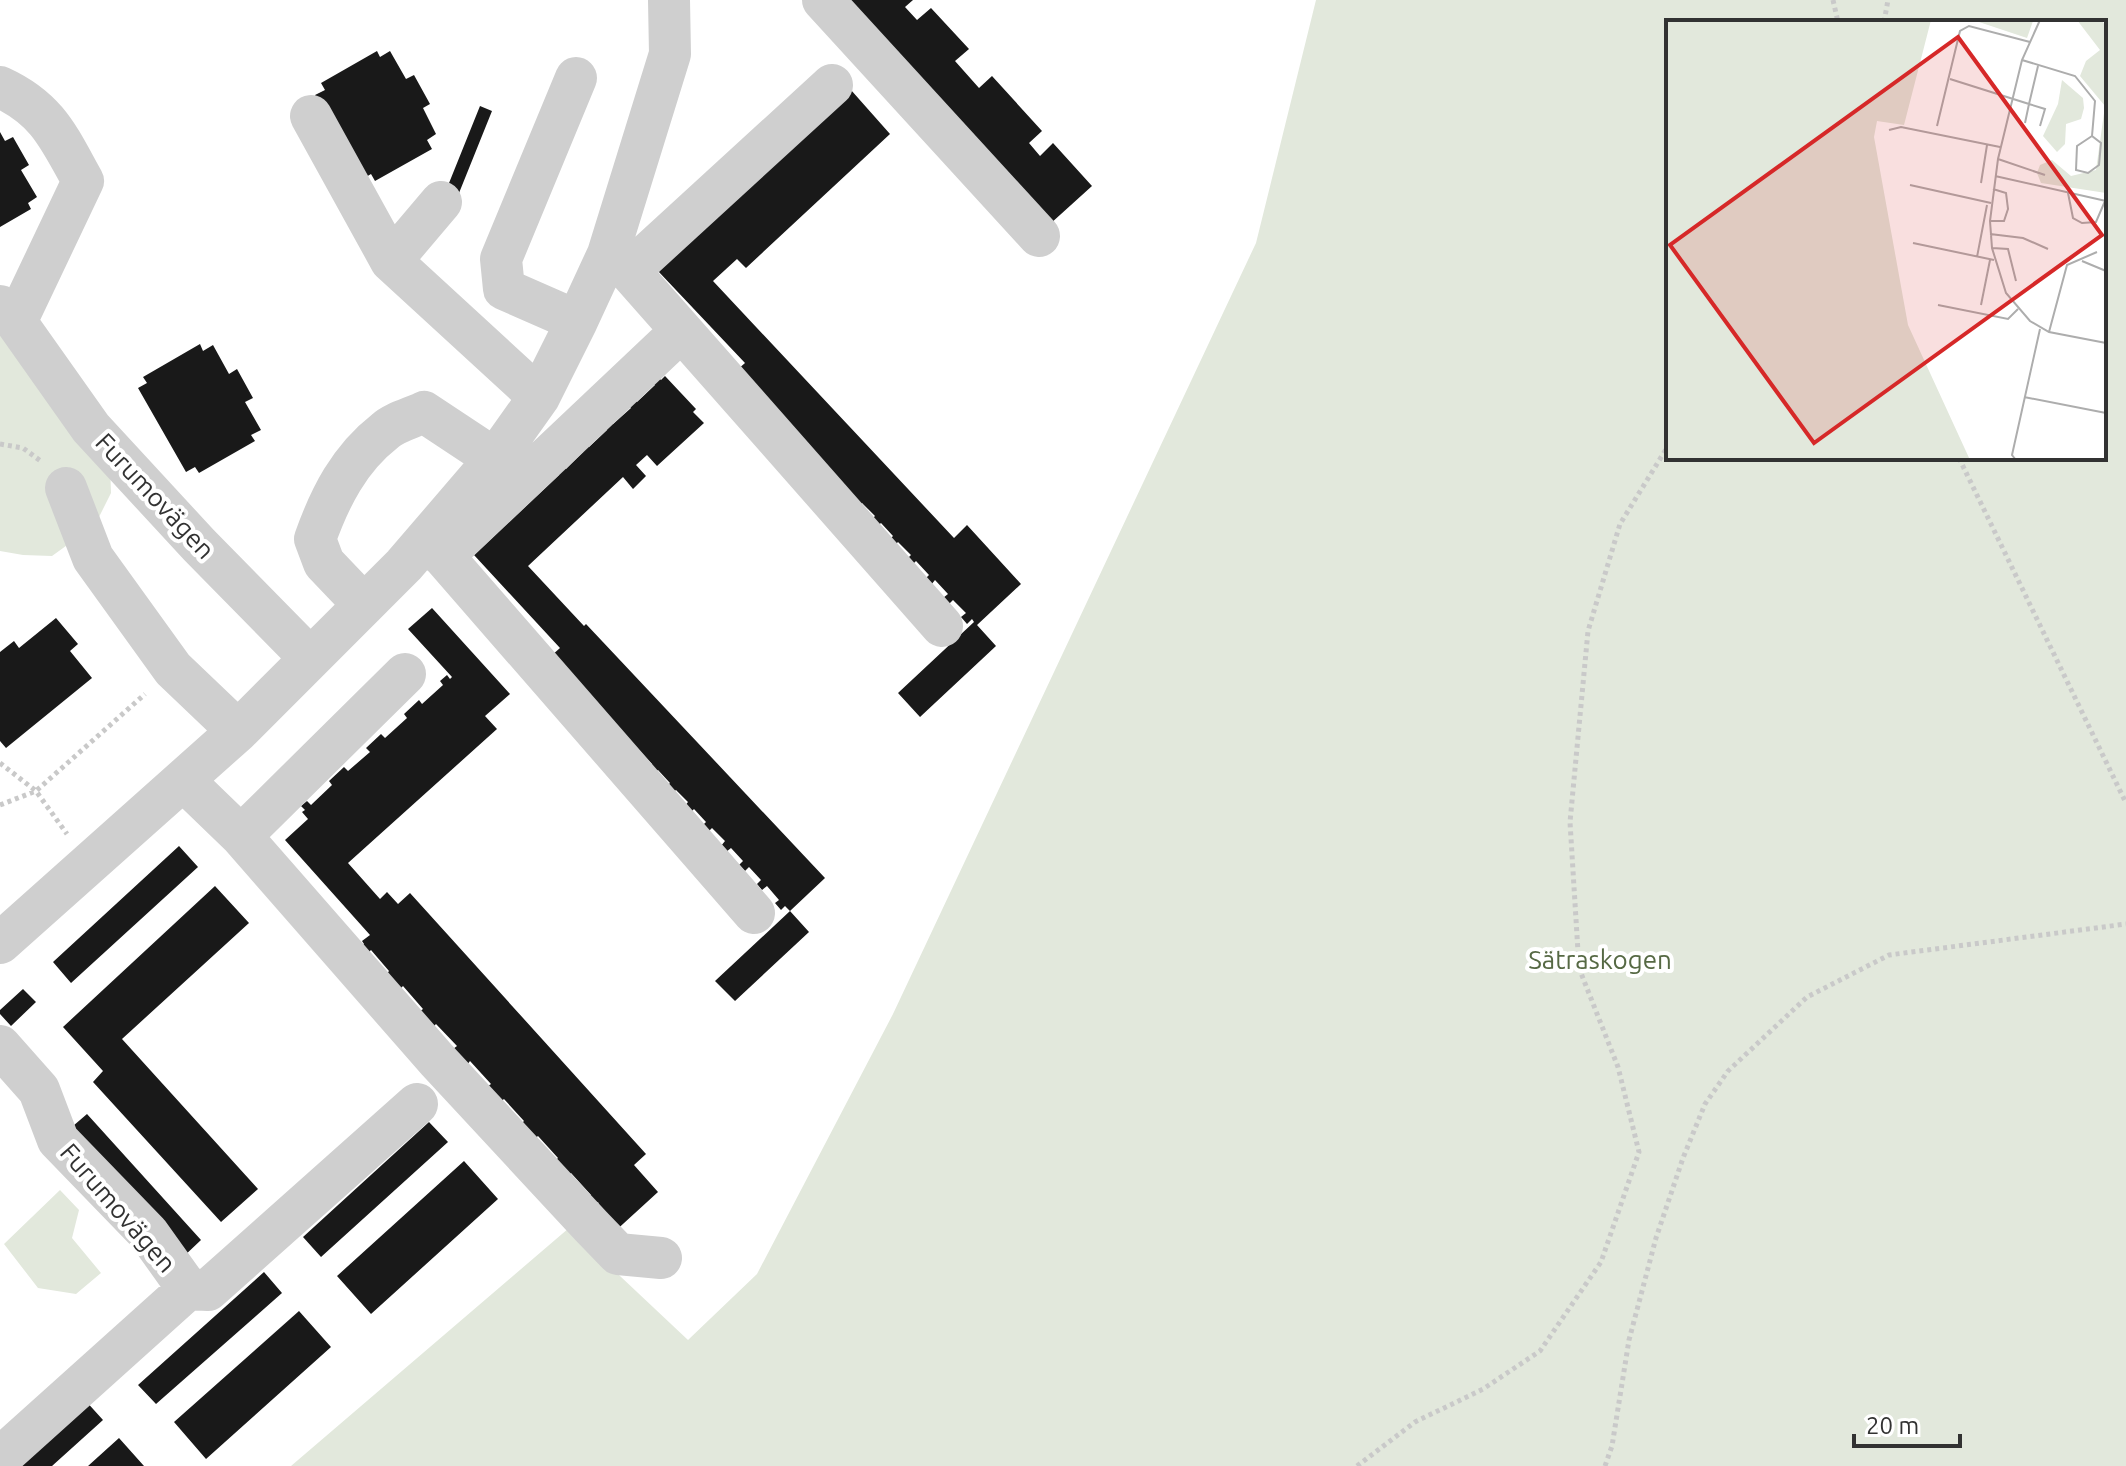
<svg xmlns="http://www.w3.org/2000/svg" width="2126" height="1466" font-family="Ubuntu,sans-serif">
	<rect width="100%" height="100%" fill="#fff"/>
	<path fill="#e2e8dc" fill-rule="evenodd" d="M1316,0H2126V1466H291L569,1228L688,1340L757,1274L893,1014L1256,243ZM1668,22H2104V458H1668Z
		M0,328L110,463L111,493L95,525L52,556L23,555L0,551Z
		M60,1190L79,1210L72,1238L101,1273L76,1294L38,1288L4,1244Z"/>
	<path fill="#191919" d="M837,0H913L905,7L917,20L931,8L969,49L955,61L979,88L992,76L1042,131L1029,143L1040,156L1053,143L1092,186L1050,224Z
		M377,51L380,57L390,51L406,79L414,75L430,104L423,108L436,134L427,140L432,149L375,181L371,174L361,180L315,95L325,90L321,83Z
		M851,90L890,134L746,268L737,259L713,281L954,538L967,525L1021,584L977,625L996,646L920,717L898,693L974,622L972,619L967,624L961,617L966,613L953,600L949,604L943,598L948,594L935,580L931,585L925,579L929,575L916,561L912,565L907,559L911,555L898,542L894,546L889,540L893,536L881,523L876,527L871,520L875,516L862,503L858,507L737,370L745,363L658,271Z
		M480,106L492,111L457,198L445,193Z
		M0,132L5,141L13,137L29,165L21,170L37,197L28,203L31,209L0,227Z
		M200,344L203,351L213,345L229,374L237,369L253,398L245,402L261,430L251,435L255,441L199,473L195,467L186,472L138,388L147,383L143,377Z
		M657,376L661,380L665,376L696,409L693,412L704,423L657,466L647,455L636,465L646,476L633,489L623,477L528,566L584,626L586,624L825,878L790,911L809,932L735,1001L715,981L790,911L785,906L781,910L775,903L779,900L767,886L762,890L757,884L761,880L749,867L745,871L739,865L743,861L731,848L726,852L721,846L725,841L712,828L708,832L702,826L706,822L694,809L690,813L684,807L688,802L676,790L672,793L666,787L670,783L658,770L653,774L648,768L652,764L551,656L560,648L474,555L559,475L556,471L562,465L566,469L583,452L580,449L586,443L589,447L607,430L603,427L610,421L613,424L631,408L627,404L633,399L637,402L655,385L651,382Z
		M432,608L510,694L485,716L497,729L348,863L380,899L387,892L398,904L410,893L646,1154L634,1165L658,1192L612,1234L591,1210L599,1203L587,1198L591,1195L571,1173L568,1176L554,1162L558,1158L538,1136L534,1139L521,1124L524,1121L504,1099L500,1102L487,1087L491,1084L470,1061L467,1065L453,1049L457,1046L436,1024L433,1027L419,1012L423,1009L403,986L399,990L386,975L389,971L371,950L367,954L361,947L364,944L362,941L370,935L285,840L308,819L302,812L305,810L301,806L307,801L311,805L332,785L329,781L344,767L348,771L370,752L366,748L381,734L385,738L407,718L404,714L419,700L422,704L443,685L440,681L447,675L450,679L452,677L408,629Z
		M56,618L78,644L70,651L92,678L6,748L0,741V652L14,641L19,648Z
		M179,846L198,867L71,983L53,962Z
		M215,886L249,923L122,1039L258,1189L221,1222L93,1082L103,1071L63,1027Z
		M23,989L36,1002L11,1026L0,1014V1010Z
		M87,1114L201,1240L182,1258L66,1132Z
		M429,1122L448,1142L321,1257L303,1237Z
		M464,1161L498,1199L371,1314L337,1276Z
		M264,1272L282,1293L156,1404L138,1385Z
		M299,1311L331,1347L206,1459L174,1422Z
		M84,1399L103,1420L52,1466H10Z
		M119,1438L144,1466H88Z"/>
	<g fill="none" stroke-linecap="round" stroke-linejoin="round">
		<path stroke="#c9c9c9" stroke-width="5" stroke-dasharray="4 4" stroke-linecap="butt" d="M1833,0L1838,22
			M1884,22L1888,0
			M0,444L23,448L42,462
			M1959,458L2126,803
			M0,763L36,791L67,834
			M0,805L36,791L145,694
			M1357,1466L1415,1422L1483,1389L1540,1351L1601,1262L1639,1152L1618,1067L1579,968L1570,822L1588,631L1620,524L1668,446
			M1605,1466L1612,1446L1629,1340L1656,1238L1683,1158L1705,1104L1728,1071L1807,997L1889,955L2126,924"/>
		<path stroke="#cfcfcf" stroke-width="42" d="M823,0L1039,236
			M576,78L501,259L504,289L577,321
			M0,87C48,109 59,138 83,181L16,322
			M311,116L391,261L539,397
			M608,254L629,271L942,626
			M391,261L441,202
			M629,271L832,85
			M0,306L16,322L91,428L199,545L310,658
			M66,488L93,558L173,669L238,731
			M425,541L443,556L754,913
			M443,556L680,332
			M364,605L324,563L315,539C330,497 349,459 385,431C395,422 412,418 424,412L495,459
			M183,780L241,836L437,1060L591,1226L618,1254L661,1258
			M241,836L405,674
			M0,943L238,731L404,565L495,459L539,397L577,321L608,254L670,54L669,0
			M0,1046L39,1090L58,1140L148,1233L188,1289
			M0,1458L188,1289L208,1290L417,1104"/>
	</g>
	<g text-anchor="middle" stroke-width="8" stroke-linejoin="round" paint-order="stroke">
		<g font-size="26" fill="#323232" stroke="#fff">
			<text transform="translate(155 496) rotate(47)" y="9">Furumovägen</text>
			<text transform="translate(118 1208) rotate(49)" y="9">Furumovägen</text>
		</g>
		<g font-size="26" fill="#566944" stroke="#fff">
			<text x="1600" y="969">Sätraskogen</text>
		</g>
	</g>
	<g transform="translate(1666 20)">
		<rect width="440" height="440" fill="#fff"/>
		<path d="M0,0H265L238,105L211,101L208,117L242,305L304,440H0ZM307,0H366L367,1L361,18ZM411,0H435L440,6V173L375,163L371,153L374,145L386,140L405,156L430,150L439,86L414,56L420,41L434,30ZM396,60L417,78L418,88L415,99L400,104L399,124L391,132L377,116L392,84Z" fill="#e2e8dc"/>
		<path fill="none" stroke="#adadad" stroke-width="2" d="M374,0L356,40L332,139L324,201L326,228L340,273L364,301L383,312L440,323M356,40L409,56L429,81L426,116L435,123L433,145L422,153L410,150L411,126L426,116M372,46L363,84L379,89L374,106M284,59L363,84L359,103M271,106L294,11L303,6L364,22M223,110L235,107L334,127M332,139L379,155M329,156L440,181M315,163L321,125M244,165L325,183M402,173L407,198L416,203L430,202L439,181M324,201H338L342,189L340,173L327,169M324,214L357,218L382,229M247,223L328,240M326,228L342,229L350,261M311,237L321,185M416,241L440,251M272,285L342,299L352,289M315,285L324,240M383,312L401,245L431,232M358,377L440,393M350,440L346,435L374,309"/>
		<path fill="#d62828" fill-opacity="0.15" stroke="#d62828" stroke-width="4" d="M292,17L436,215L148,423L4,225Z"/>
		<rect width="440" height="440" fill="none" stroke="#323232" stroke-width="4"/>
	</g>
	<path d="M1854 1434v12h106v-12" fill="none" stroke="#323232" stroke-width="4"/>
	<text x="1866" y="1434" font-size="24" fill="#323232" stroke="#ffffff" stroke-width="6" paint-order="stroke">20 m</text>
</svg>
